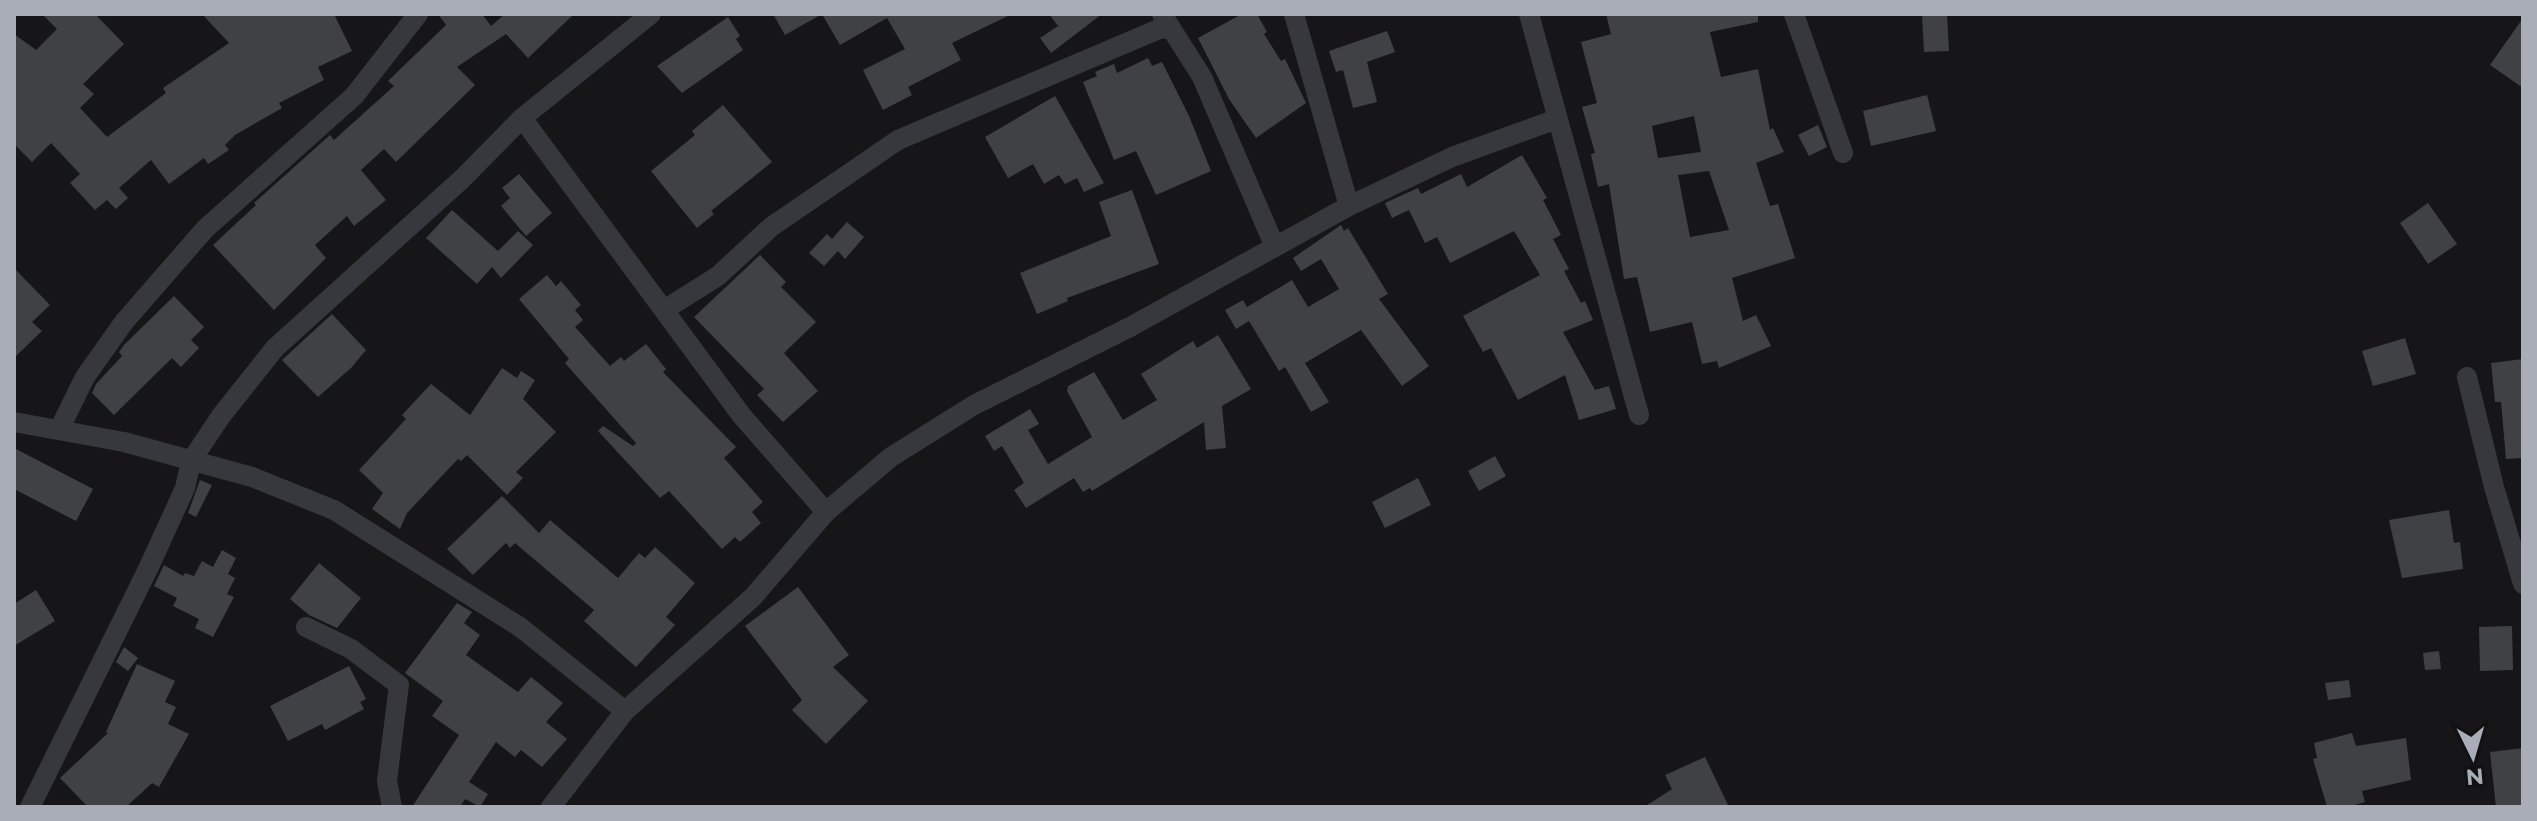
<svg xmlns="http://www.w3.org/2000/svg" width="2537" height="821" font-family="Montserrat,sans-serif">
	<rect width="100%" height="100%" fill="#161618"/>
	<path fill="#404145" fill-rule="evenodd" d="M42,14H95L124,44L83,84L94,94L80,108L107,137L166,93L163,88L229,43L202,14H334L352,51L318,67L324,80L279,103L282,108L235,135L225,145L229,150L208,164L204,158L169,184L151,160L119,188L128,198L116,209L107,200L95,210L70,183L80,174L51,143L32,162L14,144V34L36,50L57,29Z
		M438,14H482L491,26L505,14H574L528,58L506,34L457,67L475,85L396,162L384,149L361,170L386,200L354,226L347,216L315,245L326,258L274,310L213,245L256,205L254,203L330,135L334,140L394,86L388,81L446,25Z
		M773,14H1012L952,43L961,60L908,87L912,95L883,110L863,70L905,49L887,18L840,45L822,14L785,35Z
		M1049,14H1102L1051,53L1040,38L1058,26Z
		M1242,14H1257L1267,32L1264,34L1281,61L1285,59L1306,103L1256,138L1229,99L1198,38Z
		M1606,14H1758V22L1710,32L1721,77L1758,69L1770,130L1773,128L1784,152L1756,163L1770,206L1778,204L1795,258L1732,278L1743,321L1756,315L1771,346L1719,368L1717,361L1702,364L1692,322L1650,332L1637,277L1624,279L1609,184L1598,187L1591,154L1595,153L1582,107L1597,103L1581,42L1611,34ZM1694,116L1701,152L1658,158L1652,126ZM1709,171L1729,230L1690,237L1678,175Z
		M1922,14H1947L1949,51L1924,52Z
		M728,17L740,36L736,39L743,50L682,93L657,66Z
		M2523,18V88L2490,65Z
		M1387,31L1395,52L1367,62L1377,102L1353,108L1343,70L1336,72L1329,51Z
		M1148,58L1152,66L1162,62L1189,116L1211,171L1156,195L1136,151L1114,160L1083,82L1097,76L1095,72L1114,64L1117,73Z
		M1927,95L1936,131L1871,146L1863,111Z
		M1055,96L1104,183L1084,192L1077,178L1065,184L1059,175L1044,184L1033,164L1008,178L985,137Z
		M723,105L772,162L711,211L714,214L697,228L651,171L695,135L692,131Z
		M1818,125L1827,147L1809,156L1798,135Z
		M1522,155L1547,198L1543,200L1561,235L1553,239L1569,269L1564,271L1581,303L1585,301L1593,320L1563,332L1595,390L1609,386L1616,409L1579,420L1565,375L1518,400L1491,348L1483,352L1463,316L1540,275L1514,231L1450,263L1437,237L1425,243L1409,210L1392,218L1385,203L1418,188L1421,194L1461,174L1467,187Z
		M519,174L552,213L526,236L501,206L510,198L502,188Z
		M1132,190L1159,264L1067,298L1068,301L1037,314L1020,273L1111,236L1099,202Z
		M2428,203L2457,244L2428,264L2400,223Z
		M452,210L498,251L518,231L533,245L501,278L492,267L477,284L426,238Z
		M847,222L864,237L845,259L838,251L824,266L809,253L827,234L832,239Z
		M1341,225L1344,231L1348,228L1388,294L1379,299L1429,366L1402,386L1361,330L1305,363L1329,402L1311,412L1285,367L1279,371L1249,321L1236,329L1225,310L1243,300L1247,307L1292,280L1308,307L1339,289L1321,259L1301,271L1293,258Z
		M760,255L786,282L781,287L816,322L784,353L818,391L783,422L757,395L764,389L694,317Z
		M14,268L50,305L32,322L42,331L14,358Z
		M547,275L556,286L561,281L581,305L575,310L583,320L575,327L610,366L621,357L624,361L646,344L666,369L663,372L736,447L724,458L763,502L752,512L761,523L740,542L735,537L722,549L669,491L660,498L598,431L603,426L633,446L636,443L565,363L569,359L519,299Z
		M174,296L204,327L191,340L199,348L181,367L172,358L114,415L92,393L96,384L122,356L119,352L124,345Z
		M332,314L366,350L352,367L318,397L282,360Z
		M1218,335L1251,389L1222,406L1226,448L1206,450L1204,422L1092,491L1090,488L1083,492L1074,478L1026,508L1014,490L1024,483L1002,446L994,451L985,436L1030,409L1039,424L1028,430L1048,464L1092,437L1067,391L1068,386L1094,372L1123,420L1157,400L1141,374L1193,341L1197,348Z
		M2405,338L2416,374L2373,386L2362,351Z
		M2523,359V458L2506,459L2501,402H2495L2491,363Z
		M502,368L517,378L521,371L535,380L523,399L556,432L516,472L523,478L507,495L467,455L461,461L458,459L407,513L400,529L372,509L383,493L359,470L406,419L402,415L431,384L470,415Z
		M14,448L93,489L76,521L14,489Z
		M1495,456L1506,476L1479,491L1468,471Z
		M1418,478L1431,505L1385,528L1372,502Z
		M200,480L212,485L196,517L188,513Z
		M502,496L539,533L550,520L618,578L639,553L645,558L655,547L695,583L666,617L675,625L636,667L584,621L594,610L515,543L510,548L506,543L473,575L447,549Z
		M2449,510L2454,543L2460,542L2463,569L2402,578L2389,520Z
		M222,550L236,558L228,574L235,578L227,594L234,597L213,637L195,628L199,619L173,606L177,598L154,586L164,565L183,576L185,573L194,576L202,561L213,567Z
		M319,563L361,598L337,628L309,615L290,599Z
		M798,587L849,655L833,667L868,701L826,744L792,710L802,700L745,626Z
		M36,590L55,621L14,646V604Z
		M457,603L472,612L464,623L480,635L466,655L518,692L531,677L563,703L546,722L567,739L542,767L521,750L515,757L496,742L469,782L488,794L480,807L465,799L460,807H412L459,735L432,716L443,701L405,673Z
		M2512,626L2513,670L2480,671L2479,627Z
		M124,647L138,658L128,671L116,662Z
		M2439,651L2441,669L2425,670L2423,653Z
		M137,664L175,681L165,702L176,707L168,724L189,734L159,787L152,783L126,807H88L60,778L108,733L106,732Z
		M349,666L366,699L360,702L364,709L325,730L322,724L288,741L270,706Z
		M2349,680L2351,697L2328,700L2325,683Z
		M2352,733L2356,746L2406,738L2411,780L2362,791L2365,802L2348,807H2327L2313,759L2317,758L2314,743Z
		M2523,748V806L2496,807L2490,752Z
		M1705,757L1729,807H1644L1672,789L1665,775Z"/>
	<g fill="none" stroke-linecap="round" stroke-linejoin="round">
		<path stroke="#37383d" stroke-width="20" d="M1162,14L1202,77L1275,247
			M1294,14L1349,206
			M1529,14L1639,415
			M1794,14L1843,153
			M522,118L742,416L826,512
			M664,310L718,276L771,227L898,140L1159,29L1170,28
			M2467,377L2494,487L2523,584
			M14,422L124,442L252,477L334,510L520,627L625,711
			M59,430L85,377L124,322L205,229L354,96L418,14
			M306,627L351,649L399,685L387,781L392,807
			M30,807L148,569L185,488L191,461L221,416L275,348L462,179L522,118L651,14
			M551,807L625,711L753,597L826,512L891,457L974,405L1130,327L1349,206L1452,157L1557,119"/>
	</g>
	<rect width="2537" height="821" fill="none" stroke="#a8adb8" stroke-width="32"/>
	<g transform="translate(2473 757) rotate(175)" stroke="#111113" stroke-width="6" paint-order="stroke">
	<path d="M0-6L14 30L0 20L-14 30Z" fill="#a8adb8"/>
	<text y="-12" font-size="22" font-weight="bold" text-anchor="middle" fill="#a8adb8">N</text>
	</g>
</svg>
